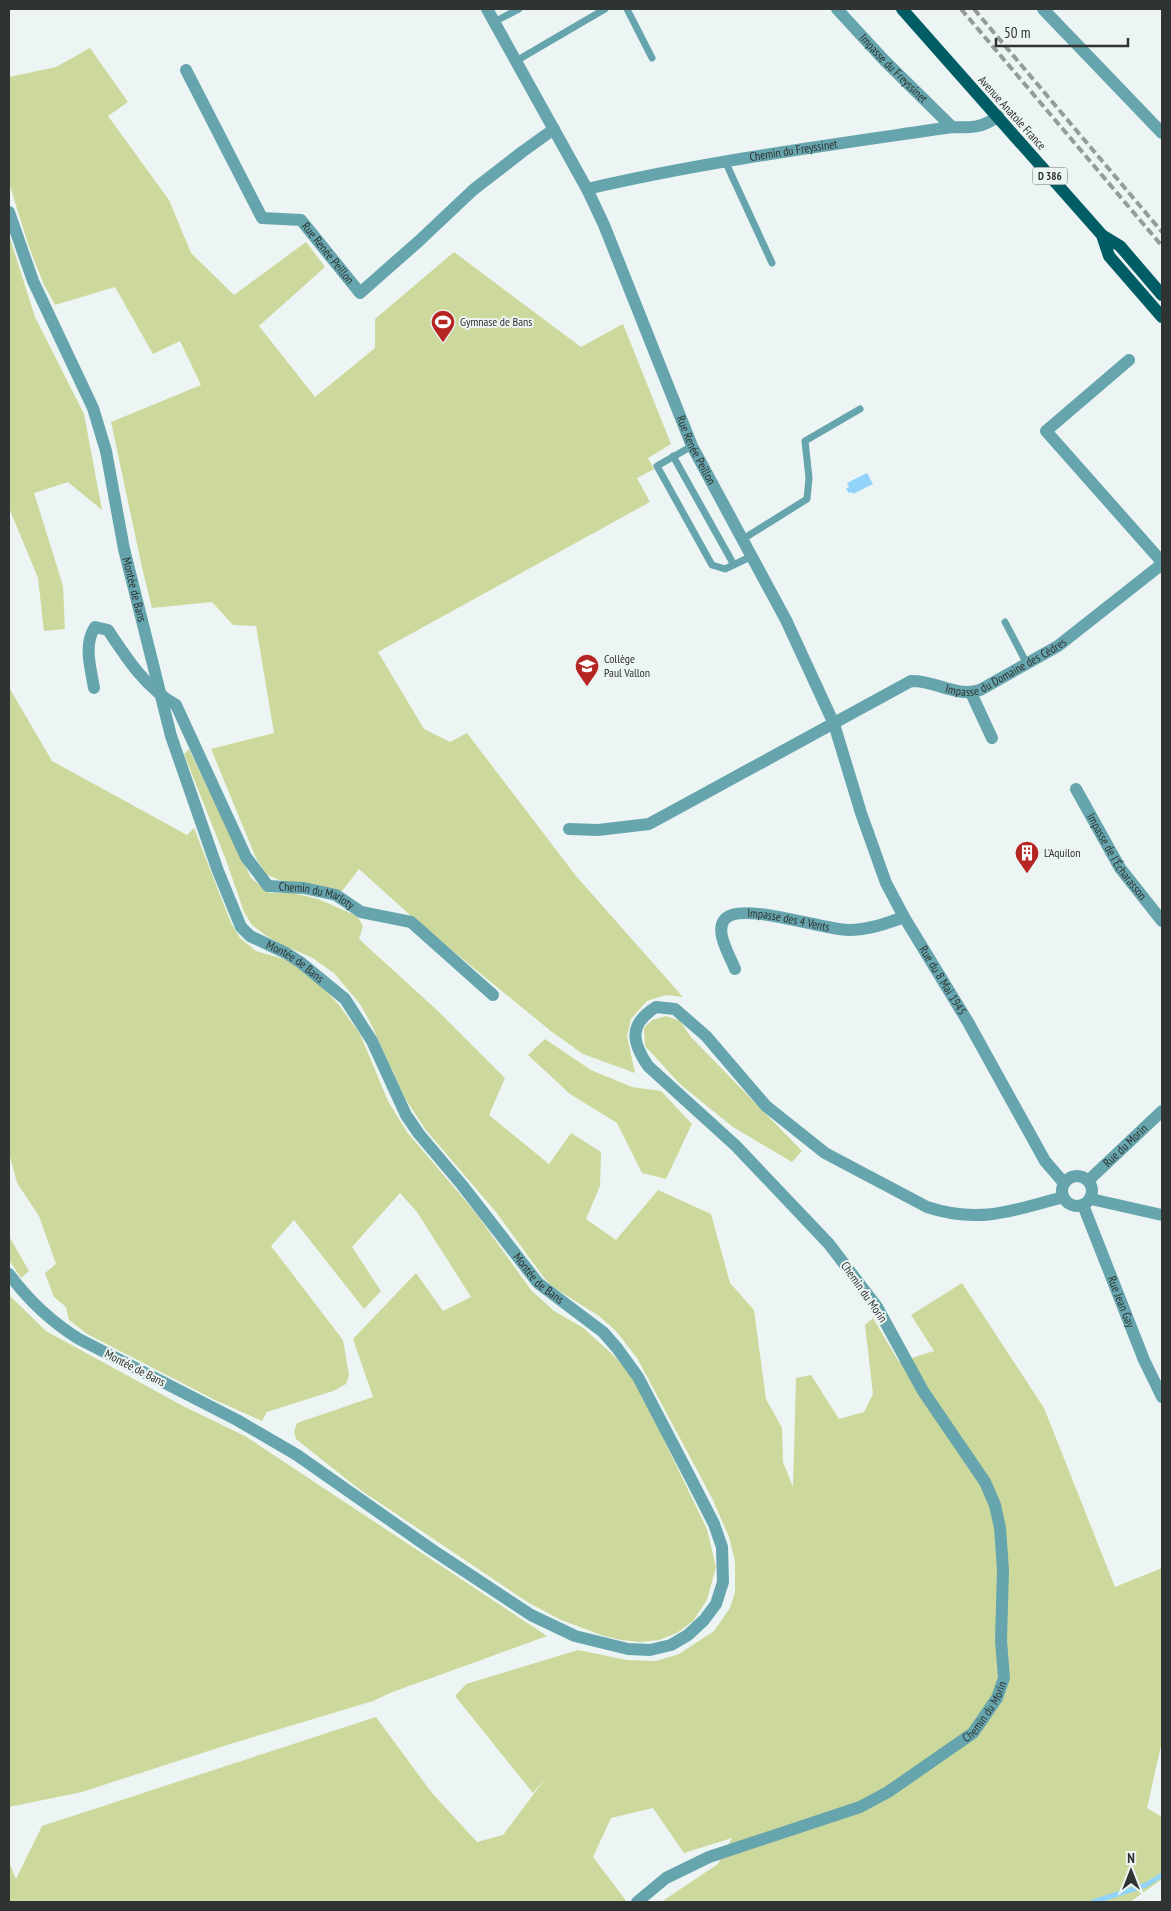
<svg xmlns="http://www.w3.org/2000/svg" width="1171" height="1911" font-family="'PT Sans Narrow',sans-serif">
	<rect width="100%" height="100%" fill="#ecf5f3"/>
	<path fill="#cdd99c" d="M90,48L128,102L108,116L169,200L191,253L234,295L306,242L325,267L259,326L315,397L375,348V319L454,252L581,347L623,324L671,444L648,458L654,469L637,478L650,502L378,652L424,729L450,742L467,733L576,876L683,997L666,995L647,1001L631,1019L627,1036L635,1073L583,1054L552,1032L420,924L359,869L342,891L279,880L266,874L256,858L211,749L274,733L256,626L233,625L212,602L152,608L143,572L111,422L201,385L180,341L153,354L115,287L55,305L44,285L29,247L9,183V77L56,67Z
		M9,235L35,317L84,414L102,510L68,482L34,493L63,586L65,629L44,631L38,578L9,508Z
		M9,689H10L52,761L187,835L194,828L231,923L240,938L256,951L287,960L317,981L339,1005L360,1034L388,1101L407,1132L475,1212L531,1290L554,1311L582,1327L611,1353L632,1374L707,1529L716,1567L707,1600L693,1621L677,1633L659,1640L640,1642L621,1640L604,1636L561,1620L529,1603L359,1489L296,1439L294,1432L297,1423L373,1397L353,1339L416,1273L443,1311L471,1297L417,1212L400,1193L352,1247L381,1291L364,1309L294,1220L271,1246L343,1340L349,1375L346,1384L333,1391L267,1412L262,1421L217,1401L87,1334L69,1320L66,1307L54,1297L45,1273L56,1264L39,1216L17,1183L9,1153Z
		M189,749L251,878L269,893H293L318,899L357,916L363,926L359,939L439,1012L505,1078L489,1115L549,1164L571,1133L601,1152L600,1186L586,1219L616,1240L658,1190L711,1214L730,1283L754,1310L766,1399L782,1428L783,1462L793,1487L796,1378L811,1375L839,1419L864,1412L873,1394L865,1325L873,1318L899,1362L934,1351L911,1315L962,1283L1044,1408L1115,1587L1162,1568V1741L1147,1808L1162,1817V1879L1130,1902H661L718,1864L732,1838L684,1853L653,1808L611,1818L593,1857L627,1902H9V1862L16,1879L42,1826L376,1717L432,1793L477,1842L503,1835L548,1775L533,1793L455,1696L466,1684L578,1650L627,1660L656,1661L679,1654L714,1631L730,1608L735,1592V1561L729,1537L712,1498L637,1358L616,1331L599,1316L553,1287L545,1279L496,1212L425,1129L405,1098L371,1024L360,1004L334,973L311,957L282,945L265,935L252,925L244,912L226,860L184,754Z
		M666,1016L680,1021L691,1037L802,1151L792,1162L733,1127L681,1085L645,1046L644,1028L652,1020Z
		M545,1039L591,1070L632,1087L661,1091L692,1124L666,1179L642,1173L617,1123L570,1094L528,1055Z
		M9,1236L29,1271L21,1278L9,1260Z
		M9,1295L46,1331L183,1406L245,1436L547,1636L390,1693L373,1701L227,1745L82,1792L9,1807Z"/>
	<path fill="#92d3fa" d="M867,473L873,484L853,494L852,492L849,493L846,489L849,487L847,483Z"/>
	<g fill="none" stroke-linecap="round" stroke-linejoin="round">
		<path stroke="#92d3fa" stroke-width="5" d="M1093,1902L1146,1885L1162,1875"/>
		<path stroke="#66a5ad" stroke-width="7" d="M627,9L652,58
			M494,22L519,9
			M516,61L605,9
			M725,161L772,263
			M692,446L657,466L712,565L725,569L752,556
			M673,456L734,565
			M743,539L807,499L809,478L805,441L860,409
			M1005,622L1027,664"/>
		<g stroke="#66a5ad" stroke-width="12">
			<path id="s1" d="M487,9L587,189L604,225L692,446L786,620L834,724L861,813L886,883L904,917L968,1022L1045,1161L1064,1183"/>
			<path id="s2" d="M837,9L884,60L952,127"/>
			<path d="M1043,9L1162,133"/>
			<path id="s3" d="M186,70L262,218L301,220L360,293L419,241L473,190L522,152L554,129"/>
			<path id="s4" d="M587,189C707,161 830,145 952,127C970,128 983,128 998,116"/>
			<path id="s5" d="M9,212L33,281L93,408L106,451L124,549L171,736L218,871L241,927L250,936L286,953L300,962L345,999L372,1041L406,1115L419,1134L462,1185L538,1283L603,1332L617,1348L638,1377L688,1473L714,1524L722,1547L723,1582L716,1604L704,1620L688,1635L671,1645L650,1650L628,1649L575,1636L531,1615L431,1549L297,1455L237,1420L79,1339C50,1321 29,1301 9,1274"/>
			<path d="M1129,360L1046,431L1162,562"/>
			<path id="s6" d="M94,688C91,669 83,645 95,627L108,630C127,659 146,688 176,705L246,857L268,886L304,888L336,895L361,912L411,922L493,995"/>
			<path d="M971,693L992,738"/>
			<path id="s7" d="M1076,789L1120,868L1162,921"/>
			<path id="s8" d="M569,829L598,830L649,824L911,681C935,680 956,698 980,690L1058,646L1162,564"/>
			<path id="s9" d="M735,969C730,956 714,931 725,919C741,901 824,930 848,930C868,930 885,924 904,917"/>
			<circle cx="1077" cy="1191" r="15"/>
			<path id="s10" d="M1089,1180L1162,1111"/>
			<path d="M1091,1199L1162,1215"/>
			<path id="s11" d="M1083,1205L1144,1360L1162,1397"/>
			<path id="s12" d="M637,1902L666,1878L709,1857L860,1807L888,1792L973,1733L997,1698L1004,1678L1001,1640L1003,1570L1000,1528L995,1505L985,1482L923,1391L877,1307L829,1244L736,1146L648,1066C631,1041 629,1024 656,1007L675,1009L706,1036L766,1106L825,1153L927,1207C978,1224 1014,1211 1063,1197"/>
		</g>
		<path stroke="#005c65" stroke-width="12" d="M902,9L1102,235L1120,246L1162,295
			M1102,235L1109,256L1162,317"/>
		<path stroke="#949b99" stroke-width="4" stroke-dasharray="8 4" stroke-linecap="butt" d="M961,9L1162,246
			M974,9L1162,232"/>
	</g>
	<defs>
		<symbol id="stadium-pin" viewBox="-11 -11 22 30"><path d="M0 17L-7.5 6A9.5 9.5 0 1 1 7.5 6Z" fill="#b52522" stroke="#ecf5f3"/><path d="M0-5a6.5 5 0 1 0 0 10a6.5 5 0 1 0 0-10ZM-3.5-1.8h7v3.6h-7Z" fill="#fff"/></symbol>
		<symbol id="school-pin" viewBox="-11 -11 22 30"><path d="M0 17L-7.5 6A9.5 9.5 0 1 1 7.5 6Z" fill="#b52522" stroke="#ecf5f3"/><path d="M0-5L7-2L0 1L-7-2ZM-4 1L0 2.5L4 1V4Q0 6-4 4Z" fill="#fff"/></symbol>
		<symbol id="building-pin" viewBox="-11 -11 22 30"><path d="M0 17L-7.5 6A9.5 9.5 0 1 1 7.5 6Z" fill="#b52522" stroke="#ecf5f3"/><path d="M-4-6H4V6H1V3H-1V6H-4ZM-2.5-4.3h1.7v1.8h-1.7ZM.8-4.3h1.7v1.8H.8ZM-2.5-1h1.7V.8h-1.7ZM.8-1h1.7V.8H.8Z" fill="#fff"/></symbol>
	</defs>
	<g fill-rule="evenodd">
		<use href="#stadium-pin" x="429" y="308" width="28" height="38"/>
		<use href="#school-pin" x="573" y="652" width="28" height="38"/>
		<use href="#building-pin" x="1013" y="839" width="28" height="38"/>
	</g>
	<g text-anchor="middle" stroke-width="4" stroke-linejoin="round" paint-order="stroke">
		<rect fill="#ecf5f3" stroke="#686d6b" stroke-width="1" x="1032.5" y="167.5" width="35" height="17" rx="4"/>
		<g font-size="11" font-weight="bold" fill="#2f3331">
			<text x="1050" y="180">D 386</text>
		</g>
		<g font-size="12" fill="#2f3331" stroke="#ecf5f3">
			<text dy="4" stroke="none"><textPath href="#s2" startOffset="82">Impasse du Freyssinet</textPath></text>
			<text transform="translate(1012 113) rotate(48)" y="4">Avenue Anatole France</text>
			<text dy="4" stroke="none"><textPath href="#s4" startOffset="210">Chemin du Freyssinet</textPath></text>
			<text dy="4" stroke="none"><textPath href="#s3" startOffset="248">Rue Renée Peillon</textPath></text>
			<text dy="4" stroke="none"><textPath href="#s1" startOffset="489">Rue Renée Peillon</textPath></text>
			<text dy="4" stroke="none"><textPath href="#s5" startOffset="400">Montée de Bans</textPath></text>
			<text dy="4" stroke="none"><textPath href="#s8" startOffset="481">Impasse du Domaine des Cèdres</textPath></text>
			<text dy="4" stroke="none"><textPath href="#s7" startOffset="79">Impasse de l'Écharasson</textPath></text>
			<text dy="4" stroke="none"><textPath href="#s6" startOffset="432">Chemin du Marloty</textPath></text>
			<text dy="4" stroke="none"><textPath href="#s9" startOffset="119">Impasse des 4 Vents</textPath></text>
			<text dy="4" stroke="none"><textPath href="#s5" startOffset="819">Montée de Bans</textPath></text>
			<text dy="4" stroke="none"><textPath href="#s1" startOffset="1076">Rue du 8 Mai 1945</textPath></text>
			<text dy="4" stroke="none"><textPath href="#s10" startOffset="50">Rue du Morin</textPath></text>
			<text dy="4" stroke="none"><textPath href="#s5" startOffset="1224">Montée de Bans</textPath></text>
			<text transform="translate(864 1292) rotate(55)" y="4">Chemin du Morin</text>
			<text dy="4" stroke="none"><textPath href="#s11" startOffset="104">Rue Jean Gay</textPath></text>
			<text transform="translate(135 1368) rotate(27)" y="4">Montée de Bans</text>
			<text dy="4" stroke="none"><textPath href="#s12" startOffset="404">Chemin du Morin</textPath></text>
		</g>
		<g font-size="12" fill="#2f3331" stroke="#ecf5f3" text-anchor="start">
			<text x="460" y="326">Gymnase de Bans</text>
			<text x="604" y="663">Collège<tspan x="604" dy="14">Paul Vallon</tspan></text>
			<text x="1044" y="857">L'Aquilon</text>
		</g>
	</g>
	<rect width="1171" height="1911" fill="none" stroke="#2f3331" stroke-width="20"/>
	<g transform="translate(1131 1871)" stroke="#ecf5f3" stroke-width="4" paint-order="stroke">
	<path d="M0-4L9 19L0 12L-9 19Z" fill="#2f3331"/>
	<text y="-8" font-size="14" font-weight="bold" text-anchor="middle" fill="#2f3331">N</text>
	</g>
	<path d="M996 38v8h132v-8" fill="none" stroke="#2f3331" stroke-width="2.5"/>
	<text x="1004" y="38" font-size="15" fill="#2f3331" stroke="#ecf5f3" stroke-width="4" paint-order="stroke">50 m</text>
</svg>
